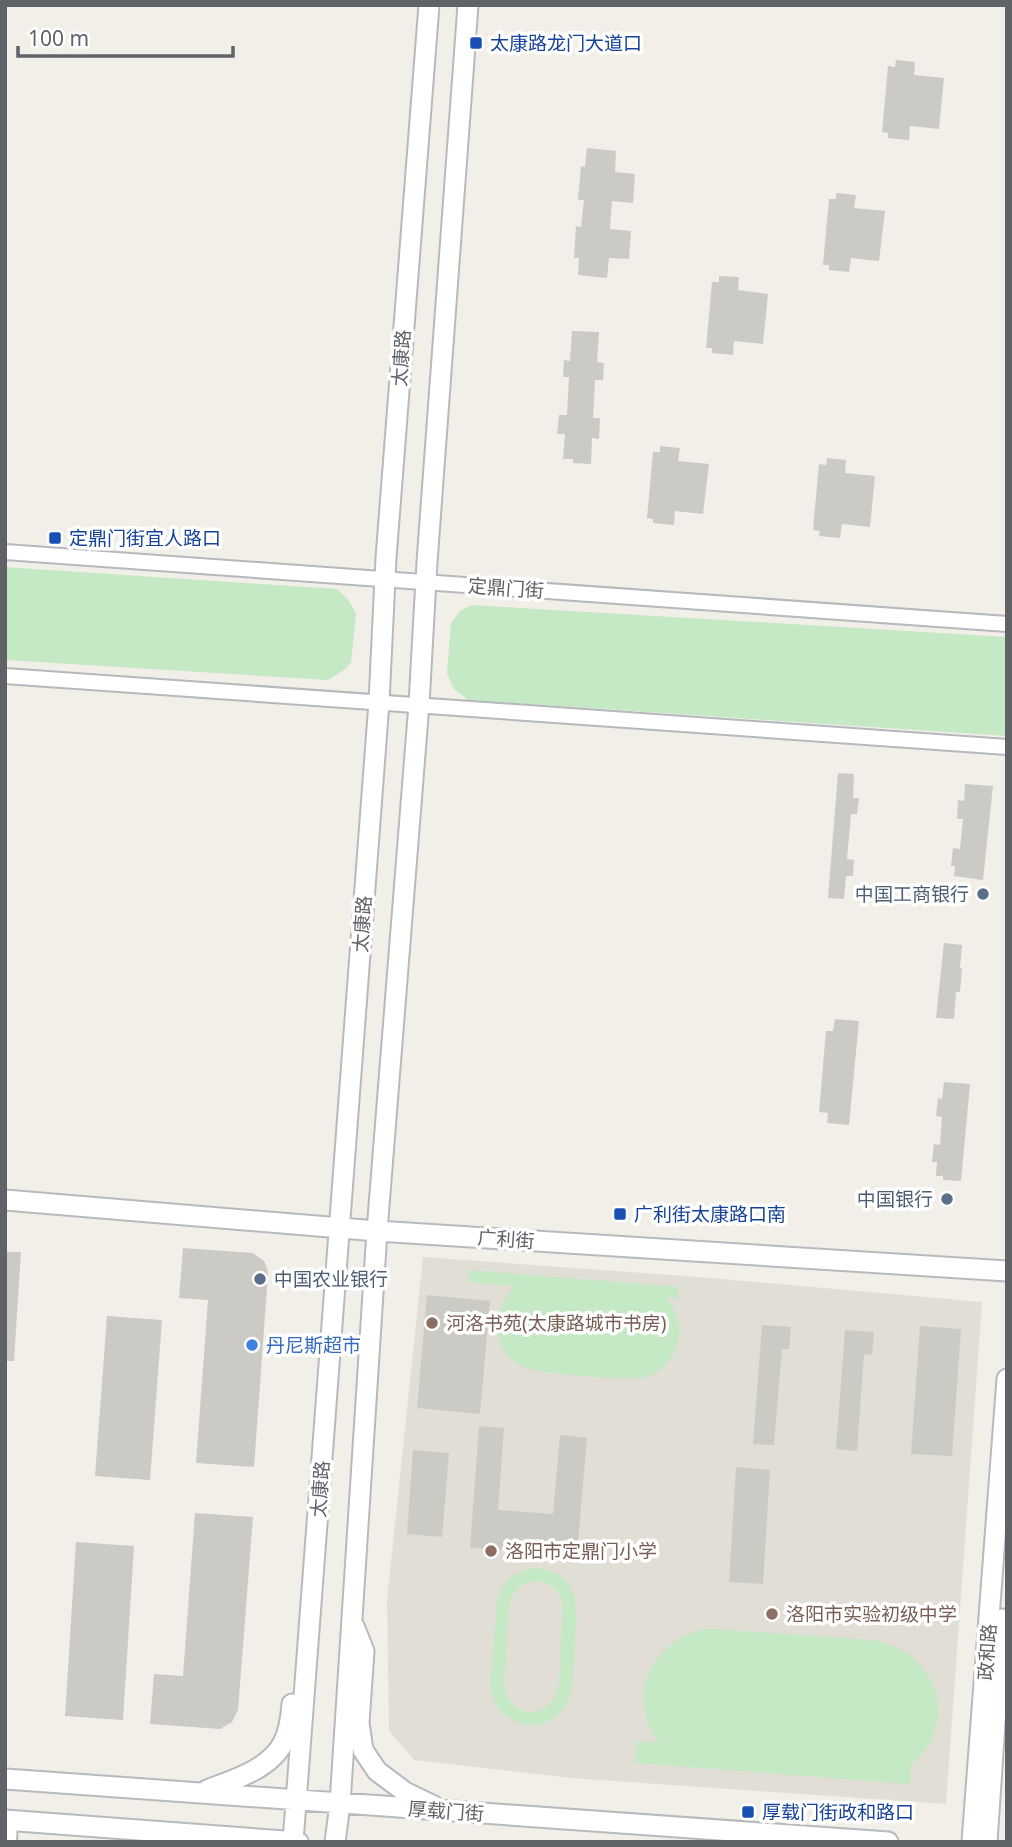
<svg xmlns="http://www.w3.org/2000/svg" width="1012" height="1847" font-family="'Noto Sans','Noto Sans SC',sans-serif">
	<rect width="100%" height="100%" fill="#f1efe8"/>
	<path fill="#e1ded6" d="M423,1257L699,1277L982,1302L946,1804L571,1778L414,1760L389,1731L387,1600Z"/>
	<path fill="#c5e8c5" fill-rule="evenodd" d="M5,567L337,589L347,598L356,613L351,663L344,670L328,680L5,660Z
		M472,605L1007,637V736L468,700L453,688L447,673L451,623L460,611Z
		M469,1270L679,1287L678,1298H666C676,1309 681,1323 679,1338C676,1356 664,1371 646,1377C631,1381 537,1374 523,1367C489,1349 491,1309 516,1286L468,1282Z
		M535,1568C587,1572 576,1619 574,1656C573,1672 574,1690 567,1704C560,1717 546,1725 532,1725C512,1725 493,1709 491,1689C490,1677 493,1663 493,1651C494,1635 496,1619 497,1602C502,1582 514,1571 535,1568ZM542,1581C553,1585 559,1591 563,1602L559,1683C555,1719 512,1723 504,1687L509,1605C513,1588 524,1580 542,1581Z
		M705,1629H716L871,1640C918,1647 951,1688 933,1736C931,1741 928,1746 925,1750C921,1756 913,1761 911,1767C910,1772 910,1779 910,1784L635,1763L637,1741L659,1743C625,1697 651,1641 705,1629Z"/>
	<path fill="#cccac5" d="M896,60L915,62L914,75L944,78L939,129L910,126L909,140L888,138V133L882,132L888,66L895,67Z
		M587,148L616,151L615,172L635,174L633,203L612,201L610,229L631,231L629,259L609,258L607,278L578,275L579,258H574L576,226L581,227L584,200H578L581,166L585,167Z
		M836,193L856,195L854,208L885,211L879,261L851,258L849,272L829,270V265H823L829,199H836Z
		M719,276L739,277L738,290L768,294L763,344L734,341L733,355L712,353V348H706L712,282H719Z
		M572,331L599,332L597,362L604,363L603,380H595L593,418H600L599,439L592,438L591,464L573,463V459H563L565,434H557L559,415H567L569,377H563L564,360L570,361Z
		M660,446L680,448L678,461L709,464L703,514L675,511L674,525L653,523V519L647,518L653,452H660Z
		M827,458L846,460L845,473L875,476L870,527L842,524L840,538L819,536L820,531L813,530L819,464L826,465Z
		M838,773L854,774L853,798H859L857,814H851L847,859L854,860L853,876H846L844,899L828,898Z
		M965,784L993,786L983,880L954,876L955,866H951L953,848L960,849L963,819H957L958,800L964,801Z
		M944,943L962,945L960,968H962L960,992H956L954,1019L936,1018Z
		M835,1019L859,1021L849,1125L827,1123L828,1113L819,1112L826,1031H833Z
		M944,1082L970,1084L961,1181L943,1180V1176H936L937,1162H932L934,1144L940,1145L942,1117L936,1116L938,1098L942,1099Z
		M183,1248L253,1253L264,1261L267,1268L268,1274L254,1467L196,1463L208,1300L179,1298Z
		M5,1252H21L14,1361H5Z
		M427,1295L490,1301L480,1414L417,1408Z
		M107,1316L162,1320L150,1480L95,1476Z
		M762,1325L791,1327L789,1349H782L774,1445L753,1444Z
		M920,1326L961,1329L952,1456L911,1454Z
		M845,1330L874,1332L872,1355L864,1354L857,1451L836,1449Z
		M479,1426L504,1428L498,1510L553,1514L560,1435L587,1438L577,1554L470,1548Z
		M413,1450L449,1453L442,1537L407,1534Z
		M736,1467L770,1470L763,1584L729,1582Z
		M195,1513L253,1517L238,1710L232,1722L220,1729L150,1724L154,1674L183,1676Z
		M76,1542L134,1546L123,1720L65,1716Z"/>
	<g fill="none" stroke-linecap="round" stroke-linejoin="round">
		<defs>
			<path id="street" d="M5,552L1007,624
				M5,676L1007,747
				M9,1842L10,1820"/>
			<path id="secondary" d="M5,1200L377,1231L1007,1271
				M354,1626L364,1651L359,1723L363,1750L377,1771L405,1792L434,1806
				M5,1779L888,1842
				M207,1790C233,1780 270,1769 283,1743C289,1732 291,1717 292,1704
				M5,1820L298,1842
				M293,1842L379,702L386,558L429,5
				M335,1842L340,1804L377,1231L419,704L427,562L468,5
				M972,1842L1007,1379
				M987,1842L1002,1619"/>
		</defs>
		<use href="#street" stroke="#b5b8bc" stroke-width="18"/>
		<use href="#secondary" stroke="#b6babf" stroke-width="23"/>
		<use href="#street" stroke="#fff" stroke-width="14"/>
		<use href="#secondary" stroke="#fff" stroke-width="19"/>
	</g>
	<g fill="#1a4fb4" stroke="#fff" stroke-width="2.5">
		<rect x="469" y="36" width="14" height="14" rx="3.5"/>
		<rect x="48" y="531" width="14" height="14" rx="3.5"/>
		<rect x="613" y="1207" width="14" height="14" rx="3.5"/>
		<rect x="741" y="1805" width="14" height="14" rx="3.5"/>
	</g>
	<g fill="#5c6f8a" stroke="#fff" stroke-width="2.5">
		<circle cx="983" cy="894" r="7"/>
		<circle cx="947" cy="1199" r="7"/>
		<circle cx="260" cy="1279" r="7"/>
	</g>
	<g fill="#8d6e63" stroke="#fff" stroke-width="2.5">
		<circle cx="432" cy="1323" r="7"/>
		<circle cx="491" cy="1551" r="7"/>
		<circle cx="772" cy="1614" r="7"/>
	</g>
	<circle fill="#3f7fe0" stroke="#fff" stroke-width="2.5" cx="252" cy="1345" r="7"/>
	<g text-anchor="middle" stroke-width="7" stroke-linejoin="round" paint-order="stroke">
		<g font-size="19" fill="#164399" stroke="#fff" text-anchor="start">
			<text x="490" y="50">太康路龙门大道口</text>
			<text x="69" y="545">定鼎门街宜人路口</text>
			<text x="634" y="1221">广利街太康路口南</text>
			<text x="762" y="1819">厚载门街政和路口</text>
		</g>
		<g font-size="19" fill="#5f6368" stroke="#fff">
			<text transform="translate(401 358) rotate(-86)" y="7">太康路</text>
			<text transform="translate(506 588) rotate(4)" y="7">定鼎门街</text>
			<text transform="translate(362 924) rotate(-86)" y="7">太康路</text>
			<text transform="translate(506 1239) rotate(4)" y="7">广利街</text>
			<text transform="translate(320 1489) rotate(-86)" y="7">太康路</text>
			<text transform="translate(987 1652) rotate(-86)" y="7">政和路</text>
			<text transform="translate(446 1811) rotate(4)" y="7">厚载门街</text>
		</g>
		<g font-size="19" fill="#4e5e75" stroke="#fff" text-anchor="end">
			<text x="969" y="901">中国工商银行</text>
			<text x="933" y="1206">中国银行</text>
			<text x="274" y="1286" text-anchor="start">中国农业银行</text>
		</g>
		<g font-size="19" fill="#785e54" stroke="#fff" text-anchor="start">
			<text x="446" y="1330">河洛书苑(太康路城市书房)</text>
			<text x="505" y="1558">洛阳市定鼎门小学</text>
			<text x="786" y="1621">洛阳市实验初级中学</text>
		</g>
		<g font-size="19" fill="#366cbe" stroke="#fff" text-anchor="start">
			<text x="266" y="1352">丹尼斯超市</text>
		</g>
	</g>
	<rect width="1012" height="1847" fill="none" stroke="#5f6368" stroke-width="14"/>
	<path d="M18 46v10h215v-10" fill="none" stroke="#5f6368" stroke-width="3.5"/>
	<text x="28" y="46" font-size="21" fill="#5f6368" stroke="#ffffff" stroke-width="5" paint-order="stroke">100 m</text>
</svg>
